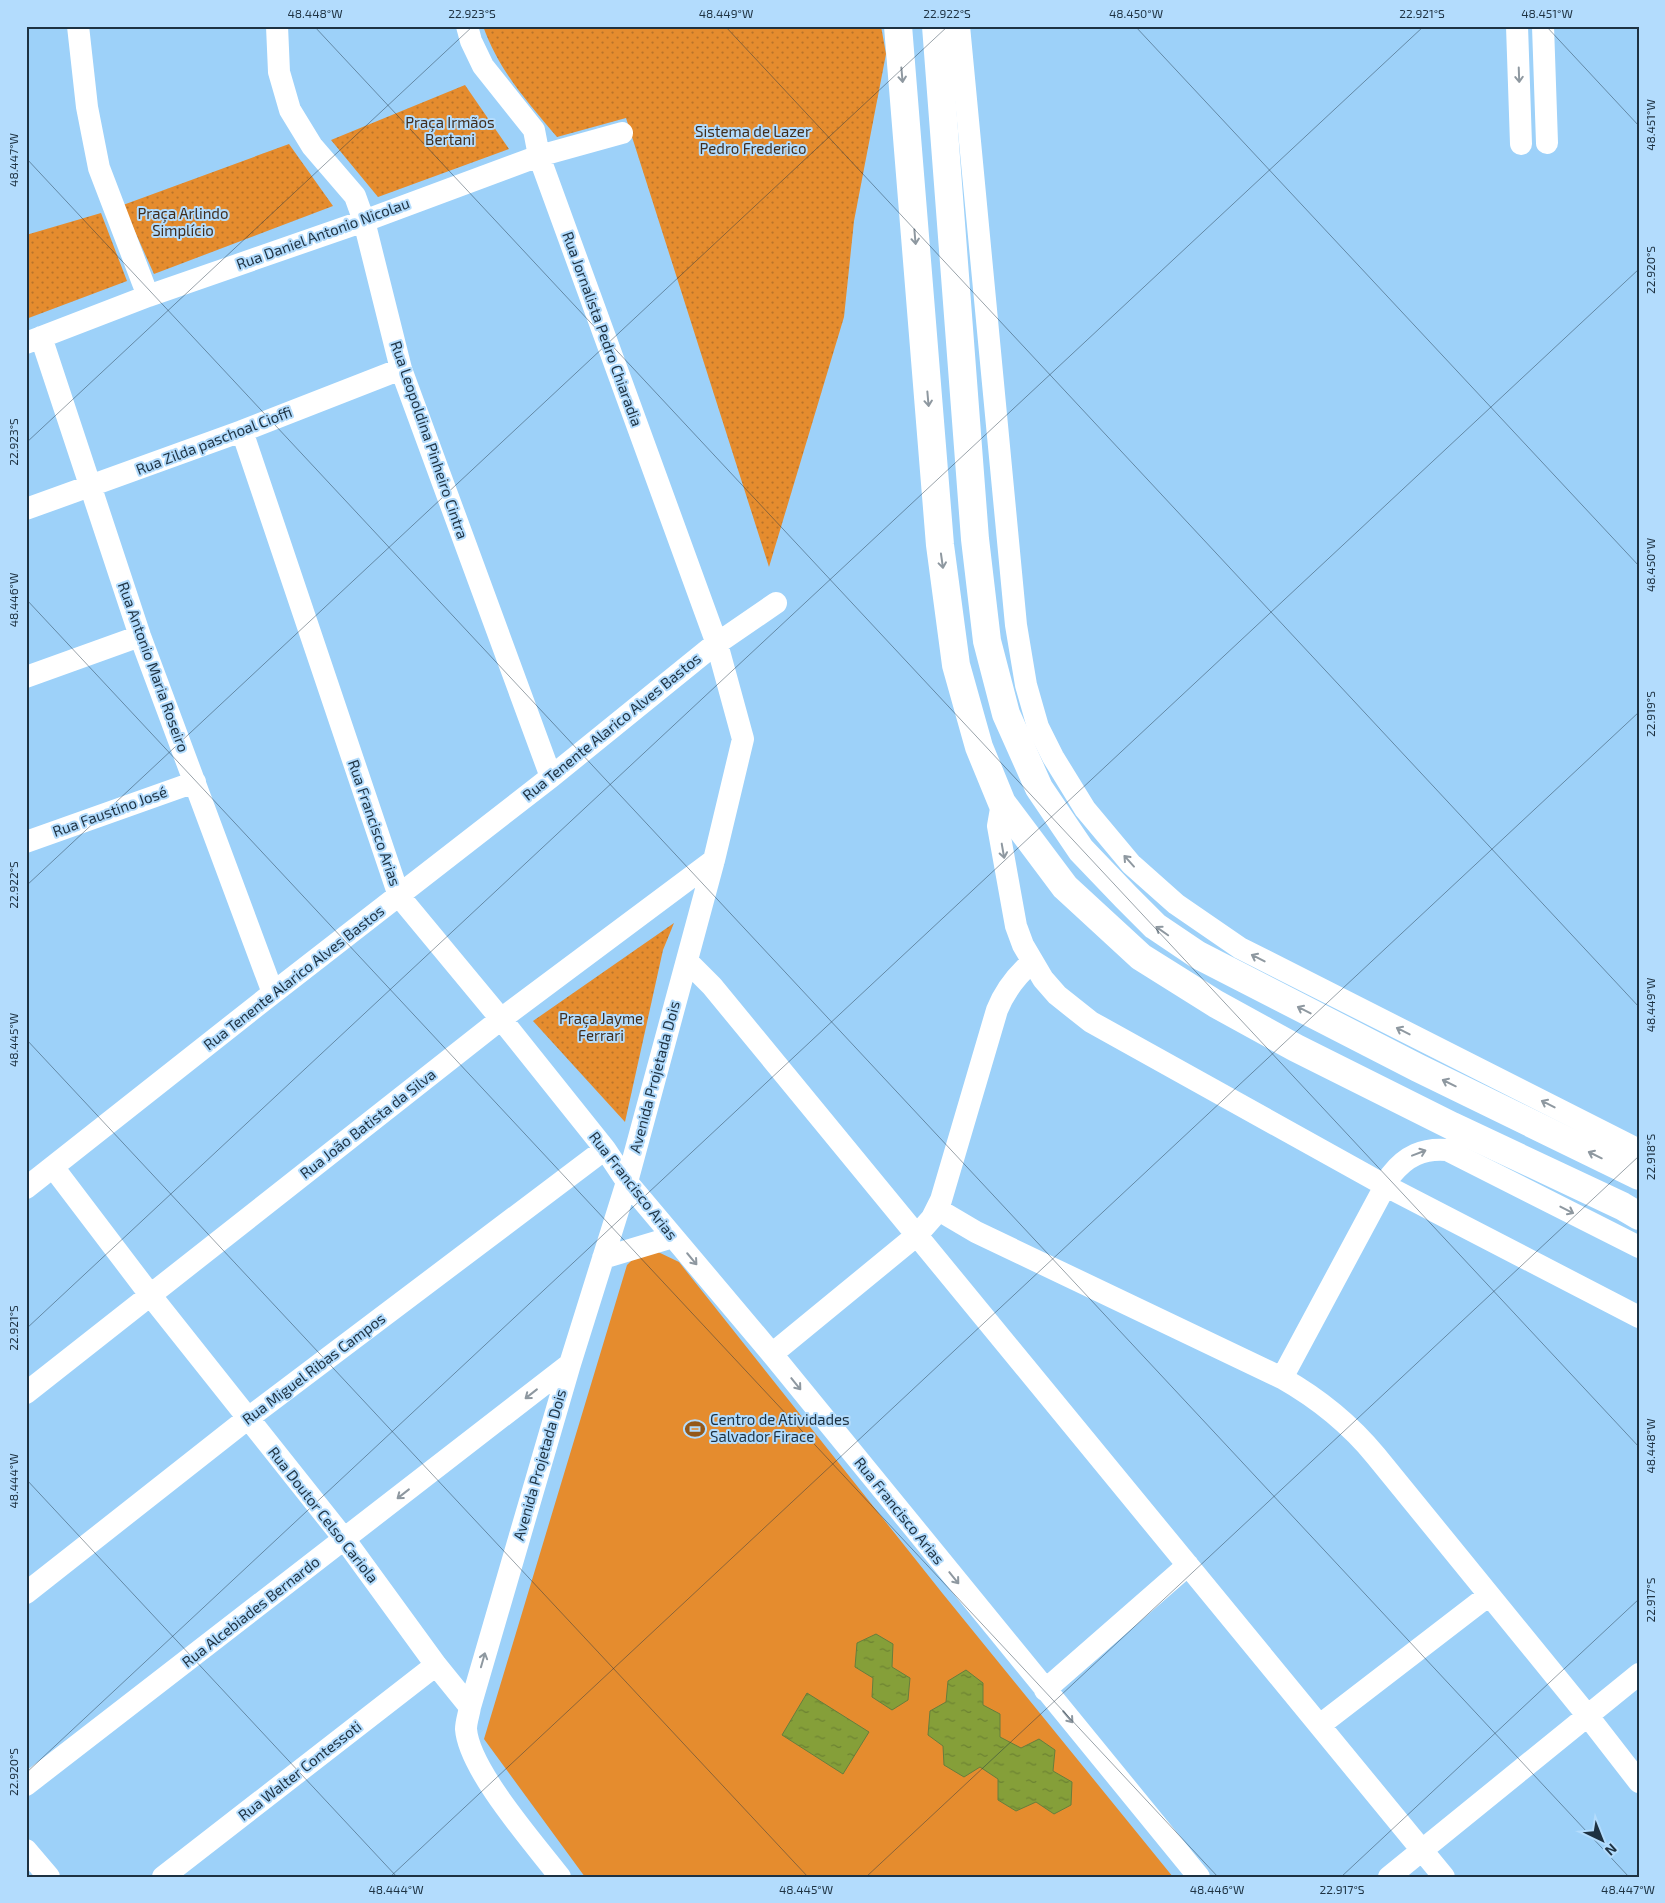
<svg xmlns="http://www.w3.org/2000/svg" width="1665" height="1903" font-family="'Exo 2',sans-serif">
	<defs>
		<pattern id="park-dots" width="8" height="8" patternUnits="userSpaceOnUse" patternTransform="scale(1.25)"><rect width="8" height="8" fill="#e58c2e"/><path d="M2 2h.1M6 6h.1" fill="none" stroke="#b97329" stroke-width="1.8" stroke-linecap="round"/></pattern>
		<pattern id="water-ripples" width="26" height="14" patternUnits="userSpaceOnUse" patternTransform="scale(1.25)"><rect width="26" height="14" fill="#859f39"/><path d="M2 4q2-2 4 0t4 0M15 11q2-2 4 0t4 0" fill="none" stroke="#6c8232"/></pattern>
	</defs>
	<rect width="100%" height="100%" fill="#9dd1f9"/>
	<path fill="#e58c2e" d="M656,1251L679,1262L943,1594L1173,1877H585L484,1739L627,1265L639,1253Z"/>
	<path fill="url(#park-dots)" d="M483,26H881L886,54L854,221L844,317L769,567L626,118L557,137C527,101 499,71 483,26Z
		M465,85L509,149L378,197L331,140Z
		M289,144L333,206L154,274L123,205Z
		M101,213L127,281L26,319V235Z
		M674,923L663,950L625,1122L533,1021Z"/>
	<path fill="url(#water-ripples)" stroke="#667e3c" d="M876,1634L893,1644L892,1667L910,1678L908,1700L892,1710L872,1697L873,1678L855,1667L857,1643Z
		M966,1670L983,1683V1705L1000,1714V1737L1021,1748L1039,1739L1055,1750L1053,1771L1072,1782L1071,1805L1054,1814L1036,1802L1016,1811L998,1800V1779L980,1767L964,1777L944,1765L943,1746L928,1735L930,1711L946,1702L948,1681Z
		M807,1693L869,1732L843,1774L782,1735Z"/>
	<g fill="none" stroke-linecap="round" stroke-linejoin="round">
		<path stroke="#fff" stroke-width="22" d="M78,26L87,107L99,168L148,296
			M277,26L279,72L290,110L312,146L355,196L364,221L401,369L551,777
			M467,26L471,41L483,66L534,130L539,156L717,644L743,739L714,860L627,1182L570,1364L470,1707C469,1714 466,1722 466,1729C469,1770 534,1843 560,1877
			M959,26L1016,625L1026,685L1038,727L1053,757L1085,809L1131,864L1176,904L1240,948L1639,1150
			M1517,26L1521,144
			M1543,26L1547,143
			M41,337L140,636L273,993
			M26,343L148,296L364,221L539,156L622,133
			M242,431L399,896L501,1019L605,1149L627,1182L772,1354L1199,1877
			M26,509L242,431L401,369
			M26,677L140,636
			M1002,803L998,826L1016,926L1023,945L1043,979L1057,995L1091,1022L1386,1186L1639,1317
			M26,842L195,782
			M687,961L712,986L1444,1877
			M53,1167L151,1296L345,1540L436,1665L470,1707
			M26,1188L273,993L551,777L709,649L776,603
			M937,1209L976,1232L1282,1378C1319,1399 1349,1423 1376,1456L1587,1715L1639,1782
			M603,1258L673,1237
			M772,1354L917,1235L932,1218L941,1200L997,1010C1005,990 1016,976 1032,962
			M1282,1378L1391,1175C1406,1156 1423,1148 1447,1150L1639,1247
			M26,1393L501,1019L714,860
			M26,1593L247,1419L605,1149
			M1045,1690L1188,1565
			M1320,1725L1489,1595
			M26,1785L570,1364
			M26,1850L49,1877
			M163,1877L436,1665
			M1389,1877L1639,1674"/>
		<path stroke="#fff" stroke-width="28" d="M898,26L940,545L956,665L979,747L1002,803L1065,887L1141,957L1216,1004L1296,1048L1452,1126L1622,1206L1639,1216
			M936,26L975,539L987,641L1006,714L1039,788L1081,850L1126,897L1155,926L1198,955L1418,1068L1639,1176"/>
	</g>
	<defs><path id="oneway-shaft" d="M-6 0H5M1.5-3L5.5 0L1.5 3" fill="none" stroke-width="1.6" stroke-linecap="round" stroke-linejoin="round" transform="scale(1.25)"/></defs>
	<g stroke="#8e98a0">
		<use href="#oneway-shaft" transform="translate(902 75) rotate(85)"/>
		<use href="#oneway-shaft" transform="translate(1519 75) rotate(88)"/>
		<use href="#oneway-shaft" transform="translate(915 237) rotate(85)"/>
		<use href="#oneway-shaft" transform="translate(928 399) rotate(85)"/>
		<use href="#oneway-shaft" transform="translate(942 561) rotate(82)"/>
		<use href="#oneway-shaft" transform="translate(1003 851) rotate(80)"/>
		<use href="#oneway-shaft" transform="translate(1129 861) rotate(-132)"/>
		<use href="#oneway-shaft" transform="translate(1162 931) rotate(-145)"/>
		<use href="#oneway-shaft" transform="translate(1258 958) rotate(-153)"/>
		<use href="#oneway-shaft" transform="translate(1304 1010) rotate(-153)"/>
		<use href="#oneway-shaft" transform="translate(1403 1031) rotate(-153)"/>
		<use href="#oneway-shaft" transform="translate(1449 1083) rotate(-154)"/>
		<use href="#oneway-shaft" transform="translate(1548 1104) rotate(-153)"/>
		<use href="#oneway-shaft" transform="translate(1419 1153) rotate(-21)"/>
		<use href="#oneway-shaft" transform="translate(1595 1155) rotate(-154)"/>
		<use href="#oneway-shaft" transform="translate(1567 1210) rotate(27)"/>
		<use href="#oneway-shaft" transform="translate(692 1259) rotate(50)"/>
		<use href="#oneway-shaft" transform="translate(796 1384) rotate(51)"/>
		<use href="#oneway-shaft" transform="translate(531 1394) rotate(142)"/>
		<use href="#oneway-shaft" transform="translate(403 1494) rotate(142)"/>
		<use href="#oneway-shaft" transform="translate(954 1578) rotate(51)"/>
		<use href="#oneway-shaft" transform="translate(483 1660) rotate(-74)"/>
		<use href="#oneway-shaft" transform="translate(1068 1717) rotate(50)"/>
	</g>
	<path fill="none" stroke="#1e3242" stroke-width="1" stroke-opacity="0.45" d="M314,26L1639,1447M725,26L1639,1007M1135,26L1639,566M1546,26L1639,126M26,158L1629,1877M26,443L473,26M26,599L1218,1877M26,886L948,26M26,1039L808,1877M26,1329L1424,26M26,1479L397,1877M26,1773L1639,269M390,1877L1639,712M866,1877L1639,1156M1341,1877L1639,1599"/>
	<defs>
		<symbol id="stadium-bare" viewBox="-9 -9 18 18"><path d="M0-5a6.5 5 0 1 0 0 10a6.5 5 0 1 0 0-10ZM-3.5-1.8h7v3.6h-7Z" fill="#945818" stroke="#b3dcfd" stroke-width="2.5" paint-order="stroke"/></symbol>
	</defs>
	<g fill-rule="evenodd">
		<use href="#stadium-bare" x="681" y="1415" width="28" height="28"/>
	</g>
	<g text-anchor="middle" stroke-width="4" stroke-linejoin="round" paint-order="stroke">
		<g font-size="15" fill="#412e1e" stroke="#b3dcfd">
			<text x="450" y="128">Praça Irmãos<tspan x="450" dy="17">Bertani</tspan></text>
			<text x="753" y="137">Sistema de Lazer<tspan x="753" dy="17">Pedro Frederico</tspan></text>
			<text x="183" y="219">Praça Arlindo<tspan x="183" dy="17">Simplício</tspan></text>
			<text x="601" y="1024">Praça Jayme<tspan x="601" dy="17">Ferrari</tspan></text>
		</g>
		<g font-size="15" fill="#1e3242" stroke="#b3dcfd">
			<text transform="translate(323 234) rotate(-20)" y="5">Rua Daniel Antonio Nicolau</text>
			<text transform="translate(602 329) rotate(70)" y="5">Rua Jornalista Pedro Chiaradia</text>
			<text transform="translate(429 440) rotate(71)" y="5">Rua Leopoldina Pinheiro Cintra</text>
			<text transform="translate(214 441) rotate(-21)" y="5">Rua Zilda paschoal Cioffi</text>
			<text transform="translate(153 667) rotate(70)" y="5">Rua Antonio Maria Roseiro</text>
			<text transform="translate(612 727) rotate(-39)" y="5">Rua Tenente Alarico Alves Bastos</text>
			<text transform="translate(110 812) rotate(-20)" y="5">Rua Faustino José</text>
			<text transform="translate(374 823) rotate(71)" y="5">Rua Francisco Arias</text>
			<text transform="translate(294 978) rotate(-38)" y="5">Rua Tenente Alarico Alves Bastos</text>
			<text transform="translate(655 1077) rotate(-75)" y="5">Avenida Projetada Dois</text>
			<text transform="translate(368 1124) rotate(-38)" y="5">Rua João Batista da Silva</text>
			<text transform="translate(633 1186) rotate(52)" y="5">Rua Francisco Arias</text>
			<text transform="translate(314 1369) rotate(-37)" y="5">Rua Miguel Ribas Campos</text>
			<text transform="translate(540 1465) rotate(-74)" y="5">Avenida Projetada Dois</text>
			<text transform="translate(899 1511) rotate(51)" y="5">Rua Francisco Arias</text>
			<text transform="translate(323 1515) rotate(52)" y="5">Rua Doutor Celso Cariola</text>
			<text transform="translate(251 1612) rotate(-38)" y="5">Rua Alcebiades Bernardo</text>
			<text transform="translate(300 1771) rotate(-38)" y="5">Rua Walter Contessoti</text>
		</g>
		<g font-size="15" fill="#1e3242" stroke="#b3dcfd" text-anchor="start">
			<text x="710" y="1425">Centro de Atividades<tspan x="710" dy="17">Salvador Firace</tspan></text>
		</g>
	</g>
	<rect width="1665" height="1903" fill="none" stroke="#b3dcfd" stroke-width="55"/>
	<g transform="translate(1602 1840) rotate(137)" stroke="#b3dcfd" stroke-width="4" paint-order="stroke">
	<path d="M0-4L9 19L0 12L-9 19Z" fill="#1e3242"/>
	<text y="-8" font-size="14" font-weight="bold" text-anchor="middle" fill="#1e3242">N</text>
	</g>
	<rect x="28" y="28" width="1610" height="1848" fill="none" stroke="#1e3242" stroke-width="2"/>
	<g font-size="12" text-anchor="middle" fill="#1e3242">
		<text x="315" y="18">48.448°W</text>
		<text x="472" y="18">22.923°S</text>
		<text x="726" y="18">48.449°W</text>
		<text x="947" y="18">22.922°S</text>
		<text x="1136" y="18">48.450°W</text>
		<text x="1422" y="18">22.921°S</text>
		<text x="1547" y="18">48.451°W</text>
		<text transform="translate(1651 125) rotate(-90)" y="4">48.451°W</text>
		<text transform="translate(14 160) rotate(-90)" y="4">48.447°W</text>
		<text transform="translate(1651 270) rotate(-90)" y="4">22.920°S</text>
		<text transform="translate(14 442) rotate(-90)" y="4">22.923°S</text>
		<text transform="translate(1651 565) rotate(-90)" y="4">48.450°W</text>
		<text transform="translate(14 600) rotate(-90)" y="4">48.446°W</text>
		<text transform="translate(1651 714) rotate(-90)" y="4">22.919°S</text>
		<text transform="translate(14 885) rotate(-90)" y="4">22.922°S</text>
		<text transform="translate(1651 1005) rotate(-90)" y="4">48.449°W</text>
		<text transform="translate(14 1040) rotate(-90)" y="4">48.445°W</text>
		<text transform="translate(1651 1157) rotate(-90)" y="4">22.918°S</text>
		<text transform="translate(14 1328) rotate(-90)" y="4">22.921°S</text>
		<text transform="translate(1651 1446) rotate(-90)" y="4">48.448°W</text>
		<text transform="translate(14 1481) rotate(-90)" y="4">48.444°W</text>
		<text transform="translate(1651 1600) rotate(-90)" y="4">22.917°S</text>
		<text transform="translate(14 1772) rotate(-90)" y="4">22.920°S</text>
		<text x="396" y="1894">48.444°W</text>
		<text x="806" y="1894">48.445°W</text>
		<text x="1217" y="1894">48.446°W</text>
		<text x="1342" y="1894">22.917°S</text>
		<text x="1628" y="1894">48.447°W</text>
	</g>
</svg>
